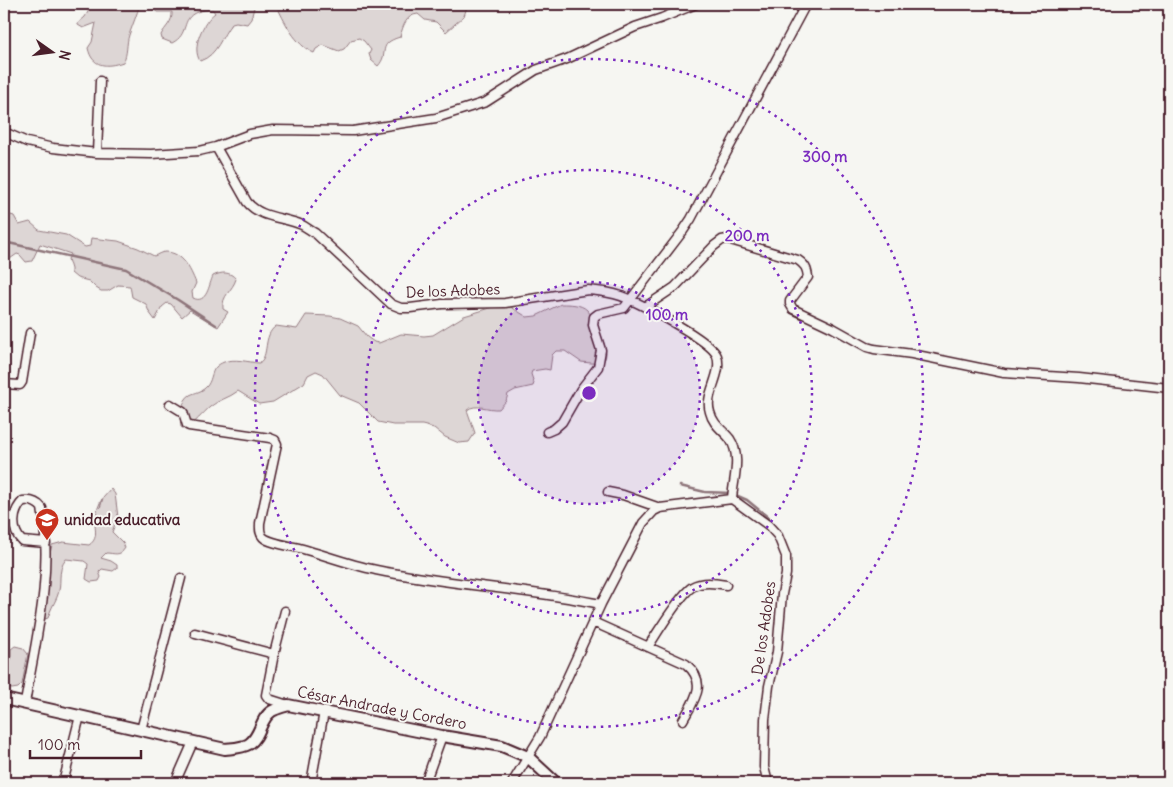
<svg xmlns="http://www.w3.org/2000/svg" width="1173" height="787" font-family="Delius,sans-serif">
	<rect width="100%" height="100%" fill="#f6f6f2"/>
	<filter id="ink" filterUnits="userSpaceOnUse"><feTurbulence type="fractalNoise" baseFrequency=".02" numOctaves="2"/><feDisplacementMap in="SourceGraphic" scale="10" xChannelSelector="R" yChannelSelector="G"/><feConvolveMatrix kernelMatrix="1 2 1 2 8 2 1 2 1" color-interpolation-filters="sRGB"/></filter>
	<g filter="url(#ink)">
		<path fill="#ddd6d5" stroke="#947a80" d="M80,4H140C137,14 133,24 129,35C126,44 128,54 123,62C106,68 92,67 88,48L92,42L96,23L83,28L78,25V23L85,17L89,10Z
			M146,4H255L251,19L247,24L236,22L232,23C221,36 218,55 200,61C191,47 203,22 215,13L213,10C207,9 203,10 197,12C180,19 190,34 172,43L162,39L161,35C165,27 173,22 172,12H157Z
			M276,4H466L467,7L464,16L446,32L436,22L425,20L418,14C406,15 403,26 400,37C376,44 390,53 378,66L371,60L369,54L371,50L364,41L359,38L351,40L344,49L339,51L323,45L316,49L314,53C295,45 284,21 276,4Z
			M11,215L14,216L19,225L30,222L39,230L66,235L85,247L90,246L91,238L118,241L138,248L154,256C157,255 161,252 165,252C183,252 190,269 196,283L192,292L193,298C207,305 209,284 213,276C221,272 230,271 236,279C233,290 221,296 223,309L228,312L218,327L190,310L182,317L171,304L167,303L162,307L155,320L149,312L146,304L132,297L130,286L118,285L108,291H101L96,288L89,281L77,278L71,273V269L68,259L71,254L40,244L32,261L26,262L20,255L17,254L4,263V222Z
			M561,304C570,304 581,304 587,310C594,317 606,344 606,353C606,358 604,361 601,364L581,362L565,351H556L552,355L550,370L545,369L532,371L531,374L534,383L533,386L515,390L508,394L506,401L499,409C488,410 476,403 467,410L475,433L469,442L459,443L445,437L434,428L422,425H393L378,422L359,403L340,395L323,374L316,371L308,375L304,383L273,402L259,404L238,391C229,398 218,400 210,407C202,414 196,422 186,429L181,427C179,419 182,399 190,395C196,392 202,392 207,386C214,377 209,368 224,362C234,358 248,362 259,363C270,356 262,336 276,326L297,329L306,315L330,316L340,318L358,326L367,337L374,342L379,343L401,334L424,336L433,335L464,316L497,306L511,307L527,317L536,316Z
			M111,489L115,494L118,517L112,532L123,543L125,548C120,557 114,553 106,553L101,558L111,561L117,565V568L113,571L102,569L99,572L101,577L99,581L91,582L86,579L88,564L84,561L66,559C56,572 63,584 57,597C54,604 50,610 48,618L45,619L43,617L47,566L52,545L63,542L89,545C101,537 92,526 96,515C97,510 99,504 102,499L100,508L103,498Z
			M15,646L23,648L28,654L22,684L18,688L12,689L4,687V684L11,659V649Z"/>
		<g fill="none" stroke-linecap="round" stroke-linejoin="round">
			<path stroke="#8e747a" stroke-width="2.5" d="M4,242L126,269L178,300L216,325
				M680,486L705,492L731,493L747,500L769,518"/>
			<defs>
				<path id="minor" d="M4,132L27,142L53,148L97,153L151,154L199,151L216,147L250,134L273,130L353,131L436,118L486,102L536,70L567,59L635,27L662,18L696,4
					M216,147L247,202C260,218 283,217 302,225C306,227 311,231 315,233L391,304L401,308H410L442,304L505,303L588,290C599,291 610,292 621,296C638,302 712,341 717,356C723,375 704,394 710,412C713,425 723,430 730,439C742,457 733,480 732,499
					M97,153L100,81
					M645,307L675,287L714,246L722,240L727,239L798,260C805,265 807,268 808,277L790,301V304L793,309L833,328L867,347L874,349L912,354L1004,373L1079,378L1169,388
					M4,384L20,385L22,382L30,333
					M170,404L183,412L187,425L189,426L270,438L275,440L277,444L260,523C260,528 259,533 263,537C270,544 293,546 303,549C327,556 351,565 376,570C450,585 527,589 601,604
					M547,432L554,429L562,422L581,389L598,367L601,350L593,325L594,317L598,314L624,308L683,231L691,219L806,4
					M608,492L623,495L660,508
					M732,499L768,525L778,536L786,556V574L782,594L777,652L769,686L765,719L764,767L768,783
					M285,611L274,654L266,695L269,699L288,705
					M593,622L686,664C708,683 695,699 683,720
					M195,633L274,654
					M648,647C657,633 680,595 692,587C702,581 715,583 726,585
					M25,703C36,639 53,574 42,508C37,502 31,500 23,501C12,512 11,530 22,541L46,543
					M141,730L181,578
					M63,783L80,716
					M175,783L193,742
					M311,783L324,712
					M425,783L442,736
					M512,783L540,737L601,604L643,523L654,511L660,508L732,499"/>
				<path id="tertiary" d="M4,699L225,749C233,748 242,748 249,744C261,736 260,718 272,711C277,708 283,707 288,705L442,736L502,746L528,757L556,783"/>
			</defs>
			<use href="#minor" stroke="#4a1f2b" stroke-width="11"/>
			<use href="#tertiary" stroke="#4a1f2b" stroke-width="14"/>
			<use href="#minor" stroke="#f6f6f2" stroke-width="8"/>
			<use href="#tertiary" stroke="#f6f6f2" stroke-width="10"/>
		</g>
	</g>
	<circle cx="589" cy="393" r="111" fill="#7b2cbf" fill-opacity=".12"/>
	<g fill="none" stroke="#7b2cbf" stroke-width="2.5" stroke-dasharray="2.5 5">
		<circle cx="589" cy="393" r="111"/>
		<circle cx="589" cy="393" r="223"/>
		<circle cx="589" cy="393" r="334"/>
	</g>
	<defs>
		<symbol id="school-pin" viewBox="-11 -11 22 30"><path d="M0 17L-7.5 6A9.5 9.5 0 1 1 7.5 6Z" fill="#c8321e" stroke="#f6f6f2"/><path d="M0-5L7-2L0 1L-7-2ZM-4 1L0 2.5L4 1V4Q0 6-4 4Z" fill="#fff"/></symbol>
	</defs>
	<g fill-rule="evenodd">
		<use href="#school-pin" x="33" y="506" width="28" height="38"/>
	</g>
	<g text-anchor="middle" stroke-width="4" stroke-linejoin="round" paint-order="stroke">
		<g font-size="15" fill="#4a1f2b" stroke="#f6f6f2">
			<text transform="translate(453 291) rotate(-2)" y="5">De los Adobes</text>
			<text transform="translate(764 628) rotate(-82)" y="5">De los Adobes</text>
			<text transform="translate(382 708) rotate(11)" y="5">César Andrade y Cordero</text>
		</g>
		<g font-size="15" font-weight="bold" fill="#4a1f2b" stroke="#f6f6f2" text-anchor="start">
			<text x="64" y="525">unidad educativa</text>
		</g>
	</g>
	<circle cx="589" cy="393" r="8" fill="#7b2cbf" stroke="#f6f6f2" stroke-width="2.5"/>
	<g font-size="15" text-anchor="middle" font-weight="bold" fill="#7b2cbf" stroke="#f6f6f2" stroke-width="4" stroke-linejoin="round" paint-order="stroke">
		<text x="825" y="162">300 m</text>
		<text x="747" y="241">200 m</text>
		<text x="667" y="320">100 m</text>
	</g>
	<rect width="1173" height="787" fill="none" stroke="#f6f6f2" stroke-width="20"/>
	<rect x="10" y="10" width="1153" height="767" fill="none" stroke="#4a1f2b" stroke-width="2" filter="url(#ink)"/>
	<g transform="translate(52 52) rotate(104)" stroke="#f6f6f2" stroke-width="4" paint-order="stroke">
	<path d="M0-4L9 19L0 12L-9 19Z" fill="#4a1f2b"/>
	<text y="-8" font-size="14" font-weight="bold" text-anchor="middle" fill="#4a1f2b">N</text>
	</g>
	<path d="M30 750v8h111v-8" fill="none" stroke="#4a1f2b" stroke-width="2.5"/>
	<text x="38" y="750" font-size="15" fill="#4a1f2b" stroke="#f6f6f2" stroke-width="4" paint-order="stroke">100 m</text>
</svg>
